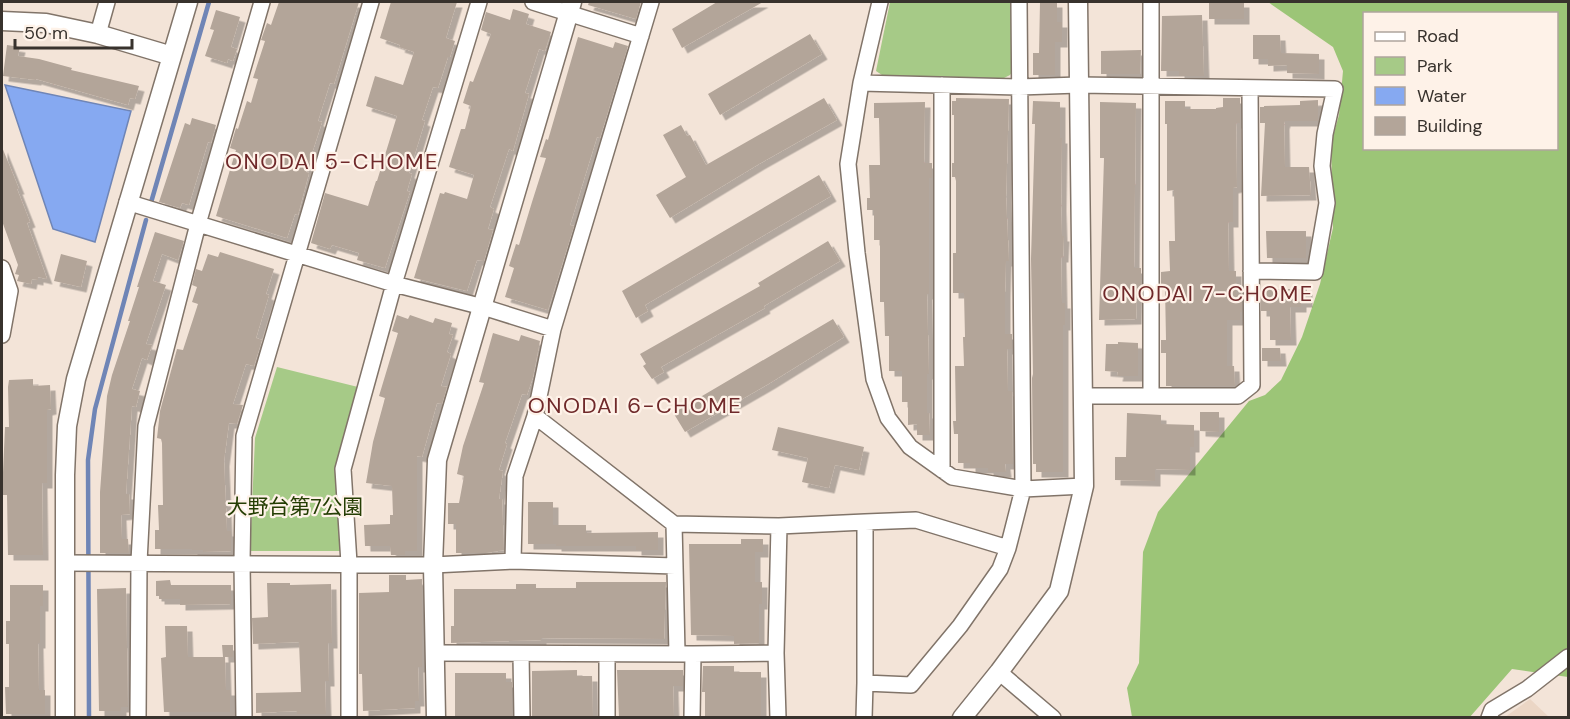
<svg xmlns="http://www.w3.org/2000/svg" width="1570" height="719" font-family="'DM Sans','Noto Sans JP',sans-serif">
	<defs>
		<filter id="shadow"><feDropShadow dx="5.5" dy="5.5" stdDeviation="0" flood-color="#0004"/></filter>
	</defs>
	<rect width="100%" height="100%" fill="#f3e4d8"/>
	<path fill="#ebd6c5" d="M1530,699L1549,717H1505Z"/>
	<path fill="#a6ca87" d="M890,2H1013V71L1010,75L1004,78L890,79L885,77L876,71Z
		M277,367L358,387L335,469L341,551H250L255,438Z"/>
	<path fill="#9cc577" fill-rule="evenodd" d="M1268,2H1568V677L1512,669L1469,718L1132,717L1127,688L1139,663L1143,552L1158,512L1249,401L1265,395L1281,380L1302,337L1320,284L1333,228L1331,143L1339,115L1343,71L1333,47ZM1364,14H1556V148H1364Z"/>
	<path fill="#86a9f1" stroke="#6f85b6" stroke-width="1.5" d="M5,85L131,111L95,242L53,229Z"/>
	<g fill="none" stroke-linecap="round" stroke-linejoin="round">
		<path stroke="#6f85b6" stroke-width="4.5" d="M150,206L209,2
			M89,718L88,460L95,409L146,220"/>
	</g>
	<path fill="#b3a599" filter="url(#shadow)" d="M279,2H359L334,84L330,83L318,121L322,122L306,172L309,173L298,215L295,214L287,238L216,216L236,150L230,148L236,128L238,129L247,101L251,103L258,79L253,78L265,41L261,40L267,23L271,25Z
		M391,2H457L446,38L455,41L450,57H448L438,88L433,87L422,120L425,121L409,173L412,174L407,191L410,192L385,268L357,260L359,253L332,245L330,249L311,243L325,193L368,206L376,181H377L397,116L366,106L375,76L403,85L414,52L399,47L400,45L380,38Z
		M589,2H641L636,19L588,5Z
		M717,2H763L682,48L672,29Z
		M1040,2H1057V22H1062V42H1055V75H1033V53H1039Z
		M1209,2H1244V19H1209Z
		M513,9L529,14L526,24L551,32L545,51L539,49L525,93L529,94L513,151L509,149L490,207L494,209L488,229L493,230L484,261L477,260L467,291L414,278L440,193L444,194L445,192L467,199L474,175L449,167L461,129H465L471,106L463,103L470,81L473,82L491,34L481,30L486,12L510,20Z
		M216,10L240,17L231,47L237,49L233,61L228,59L227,63L205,56L214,30L210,29Z
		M1202,15L1204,76H1179V71H1161L1162,16Z
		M810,34L822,54L720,115L708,94Z
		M1253,35H1280L1281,53L1319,54V74L1287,73V65L1268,66V59H1253Z
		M578,37L613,48L615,42L628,46L600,138L597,137L574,212L570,225L574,226L548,310L505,297L514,268L509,266L516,244L519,245L532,202L546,158L540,157L546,139L548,140Z
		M7,45L20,47L18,56L39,59L72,68L71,70L139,86L135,99L130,98L128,105L36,79V80L3,76Z
		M1141,50L1140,74H1101V51Z
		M824,98L837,120L759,164L670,218L656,195L686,177L663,135L681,125L687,136L690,135L706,165Z
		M956,98L1009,99L1006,197L1009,261H1006L1005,292V334H1012V349H1007L1008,391H1012L1013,464H1005L1006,472H988V468H970V463H958V434H954L953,421H956L955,366H964L963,337H965L964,293H953V253H956V181L955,177H952V163H954V115H952V101H956Z
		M1223,98H1240V123H1236L1237,187L1233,188V222H1228L1229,271H1236V294H1242V312H1240V320H1227V366H1234L1235,386H1166V353H1161V340H1166L1165,287H1161V272L1170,271L1169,241H1175L1174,190L1167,191V124H1165V101H1185V109H1216V108L1223,107Z
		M1318,100V121H1285L1284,124L1285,167H1309L1311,195L1261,196L1265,123H1260V107H1264V106L1300,105V101Z
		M1033,101L1060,102V138H1062L1061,206L1062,236H1064L1063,257H1061L1062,303H1065V325H1063V472H1036V464H1033L1032,378L1033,374L1031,259L1035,124H1032Z
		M925,102L924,163H932V178H929V294H927L929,374H927V413H929L930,435H917V424L908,425V402H902V371H889V336H885L884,302H880V240H874V210H867V198H870L869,165H880L879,118H874V103Z
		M1100,102L1136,103L1134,268H1141V287L1137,289L1136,319L1099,320L1104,158H1100Z
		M192,118L216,125L211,143L208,142L189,205L182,203L180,208L159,202L185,123L190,125Z
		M2,147L19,189H17L30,222L27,223L47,279L38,277V280L32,279L31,284L17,281L19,275L15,274L18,265L2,221Z
		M819,175L831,196L645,305L648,311L636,318L622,291Z
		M1266,231H1306V258H1267Z
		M155,232L184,241L178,260L162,254L153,281L166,285L146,344L152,345L147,360L142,358L132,389L140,391L136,407L132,406L126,494H129L130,514L121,515L122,539H128L129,553H100V492L107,396L112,375L130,321H128L139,287H137Z
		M828,241L840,261L764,306L765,308L661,367L664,372L652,379L643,366L646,364L640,354L760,286L758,283Z
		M220,252L274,269L266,294L269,295L256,338L262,340L254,366L246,364L233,404L243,405L237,424L229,423L224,461L227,531H231V551L203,552V550H192V549H155V530H159L158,505H163L162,443L161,439L157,438L160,411L177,349L183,350L198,304L192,302L197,287L192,285L196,269L202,271L208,254L218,257Z
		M61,254L87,261L81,287L54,281Z
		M1261,289H1307V302H1301V307H1290L1291,340H1270V311H1261Z
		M397,315L408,319L410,315L433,323L435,318L452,323L449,334L453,335L447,352L451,354L441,386L447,387L442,404L437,403L422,457L417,456V551H405V555H391L390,546H365L364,525L390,524V515H393L392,486L366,483L373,442L385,398L379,396L398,333L392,331Z
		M833,319L844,337L770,383L685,432L674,414L680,409Z
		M493,333L519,341L521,335L540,341L533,377L527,395L522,394L505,443L507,444L499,470L503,471L499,499H502L504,550L486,553H456V524H448V503H459L464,476L457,474L463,446L484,383L479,382Z
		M1118,342L1138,343V376H1117L1118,372L1105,371L1106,344H1118Z
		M1262,348H1280L1281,361H1262Z
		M33,379V386L50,385L51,409L47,410V483H42L43,555H8L7,495H2L5,427H9L8,387L9,380Z
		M1200,412H1219V432L1200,431Z
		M1127,413L1161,415V424L1194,425V447H1190V470L1155,469V481L1115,480V457H1126Z
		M778,427L864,447L859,470L835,465L829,488L802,482L808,458L772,450Z
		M528,502H553V525H586V533L658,532V550H636V546H556V544H528Z
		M741,539H763V552H755V582H762V604H759V643L734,644V636L691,635L689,544H741Z
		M389,575H406V580L422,579V667H418L419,701H415V708L363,711L362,674H359V593L389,592Z
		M170,580L171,585H231V604L180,605V599H159V596H156V581Z
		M576,582H666L664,639L541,638V640L451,643V626H454V589H516V584H536V588H576Z
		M267,583H290V585L331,584L332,643H328L329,681H325L326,714H297V711L256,713V693L301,692L299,642L253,644L252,618L268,617Z
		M10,585H43V606H40V643H38L39,690H45V714H6L5,687H9V644H6V621H10Z
		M126,588L128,707H121V711H99L97,589Z
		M165,626H187L188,657H223L222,645H233V657H225L226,690H230V712H164L161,658L166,657Z
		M703,666H734V672H761V717H705V692H702Z
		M577,670V676H592L593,717H532V671Z
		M617,670H683V686H673L674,717H619Z
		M455,673H506V682H512V717H455Z"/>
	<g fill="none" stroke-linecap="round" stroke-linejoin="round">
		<defs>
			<path id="minor" d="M533,2L641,36
				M880,2L861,83L848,164L857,253L874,379L888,418L910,447L952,477L1023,489L1084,486
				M1151,2V396
				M98,34L107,2
				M861,83L1019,87L1079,85L1335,89L1325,134L1322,166L1327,203L1315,272L1251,271
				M127,202L394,284L483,307L553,329
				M2,268L10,291L2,335
				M1083,396H1238L1252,385L1250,88
				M535,416L553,329L651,2
				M942,470V85
				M513,561L515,476L535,416L674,524
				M64,563L433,565L513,561L675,566
				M435,653L693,654
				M677,653L674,524L779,526
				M521,654L522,718
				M607,654V718
				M999,672L1053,718
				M865,683V522L916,520L1008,548
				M138,718L139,562L146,426L198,224L262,2
				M244,718L242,562L244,436L371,2
				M349,718V563L343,469L394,284L479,2
				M692,718L693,654L776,653
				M778,718L776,653L779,526L865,522
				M864,718L865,683L911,685L960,626L1000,569L1008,548L1023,489L1019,2
				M1489,718L1492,710L1527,689L1568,657"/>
			<path id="tertiary" d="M2,21L46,23L98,34L172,56
				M65,718V475L67,426L76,379L188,2
				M436,718L433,565L437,460L572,2
				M962,718L999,672L1059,591L1084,486L1078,2"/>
		</defs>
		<use href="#minor" stroke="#817469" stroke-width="18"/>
		<use href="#tertiary" stroke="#817469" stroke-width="21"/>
		<use href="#minor" stroke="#fff" stroke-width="15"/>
		<use href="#tertiary" stroke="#fff" stroke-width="18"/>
	</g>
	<g text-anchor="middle" stroke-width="4.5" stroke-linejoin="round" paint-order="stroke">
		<g font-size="21" fill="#253e04" stroke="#fef2e8">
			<text x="295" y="514">大野台第7公園</text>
		</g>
		<g font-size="22" letter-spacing="1.5" fill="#6f292a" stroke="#fef2e8">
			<text x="332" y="169">ONODAI 5-CHOME</text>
			<text x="1208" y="301">ONODAI 7-CHOME</text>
			<text x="635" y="413">ONODAI 6-CHOME</text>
		</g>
	</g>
	<rect width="1570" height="719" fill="none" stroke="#38322d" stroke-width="6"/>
	<rect x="1363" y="12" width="195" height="138" fill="#fef2e8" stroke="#afa59d" stroke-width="1.5"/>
	<rect x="1375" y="32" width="30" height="9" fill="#ffffff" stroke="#afa59d" stroke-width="1.5"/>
	<text x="1417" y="42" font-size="18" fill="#38322d">Road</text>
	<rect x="1375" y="57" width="30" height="18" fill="#a6ca87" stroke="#afa59d" stroke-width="1.5"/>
	<text x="1417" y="72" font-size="18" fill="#38322d">Park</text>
	<rect x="1375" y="87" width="30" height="18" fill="#86a9f1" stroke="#afa59d" stroke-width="1.5"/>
	<text x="1417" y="102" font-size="18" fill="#38322d">Water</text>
	<rect x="1375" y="117" width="30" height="18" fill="#b3a599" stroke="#afa59d" stroke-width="1.5"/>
	<text x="1417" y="132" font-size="18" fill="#38322d">Building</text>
	<path d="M15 39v9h117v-9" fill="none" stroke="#38322d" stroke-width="3"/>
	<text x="24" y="39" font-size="18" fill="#38322d" stroke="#fef2e8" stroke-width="4.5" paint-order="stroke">50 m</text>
</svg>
